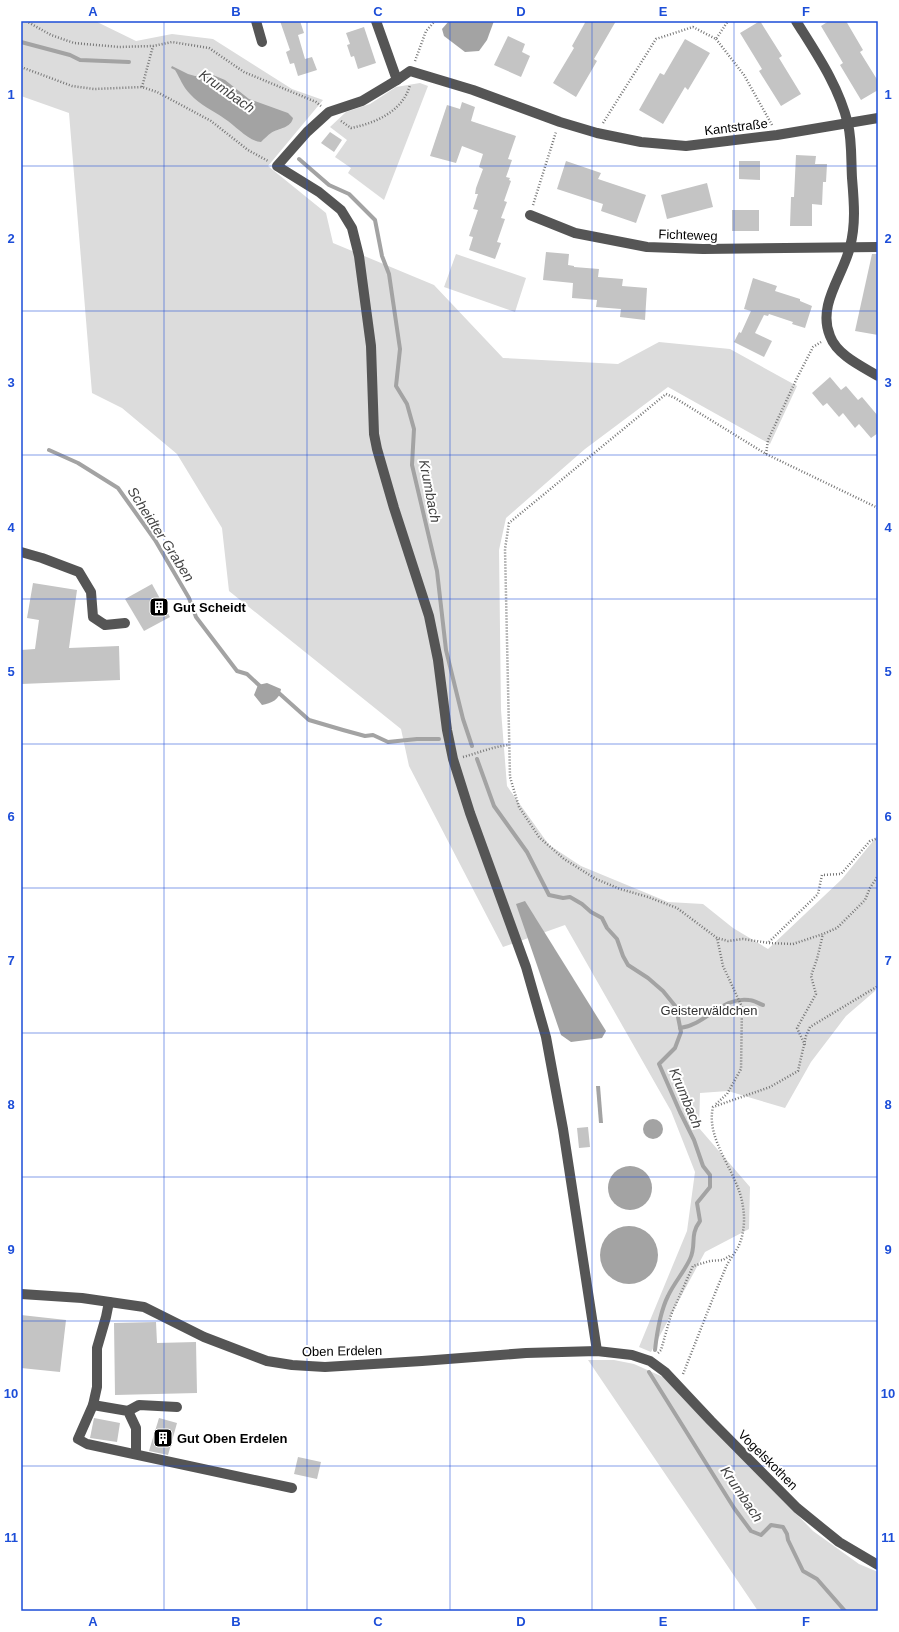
<svg xmlns="http://www.w3.org/2000/svg" width="899" height="1632" font-family="Helvetica,sans-serif">
	<style>
		.green { fill: #dcdcdc }
		.water { fill: #a3a3a3 }
		.lines { fill: none; stroke-linecap: round; stroke-linejoin: round }
		.stream { stroke: #a3a3a3; stroke-width: 4 }
		.building { fill: #c4c4c4 }
		.path { stroke: #777; stroke-width: 2.5; stroke-dasharray: 1 2; stroke-linecap: butt }
		.minor { stroke: #555; stroke-width: 10 }
		.grid { fill: none; stroke: #1d4ed8; stroke-width: 1; stroke-opacity: 0.55 }
		.labels { text-anchor: middle; dominant-baseline: central; stroke-width: 4; stroke-linejoin: round; paint-order: stroke }
		.street-label { font-size: 13px; fill: #000; stroke: #fff }
		.poi-label { font-size: 13px; font-weight: bold; fill: #000; stroke: #fff; text-anchor: start }
		.park-label { font-size: 13px; fill: #333; stroke: #fff }
		.water-label { font-size: 14px; font-style: italic; fill: #444; stroke: #fff }
		.neatline { fill: none; stroke: #1d4ed8; stroke-width: 1.5 }
		.grid-label { font-size: 13px; text-anchor: middle; font-weight: bold; fill: #1d4ed8 }
	</style>
	<rect width="100%" height="100%" fill="#fff"/>
	<g class="green">
		<polygon points="21,21 95,21 136,41 172,34 213,39 292,89 323,100 268,166 326,213 333,243 434,285 503,358 618,364 659,342 730,349 797,386 770,444 668,387 585,449 506,518 499,550 501,710 507,786 549,845 581,866 668,902 703,904 733,928 768,949 842,879 878,835 878,985 875,991 846,1016 811,1062 785,1108 728,1091 700,1093 699,1128 750,1187 749,1229 705,1252 651,1352 639,1347 687,1231 695,1172 671,1111 565,925 503,947 409,766 401,729 229,591 222,528 177,454 122,408 92,393 69,113 21,96"/>
		<polygon points="420,83 428,86 384,200 348,173 351,168 335,157 347,140 330,127 346,112 370,104 396,87"/>
		<polygon points="456,254 526,278 515,312 444,287"/>
		<polygon points="588,1360 614,1360 634,1364 663,1377 813,1531 859,1564 878,1572 878,1611 758,1611"/>
	</g>
	<g class="water">
		<polygon points="449,21 494,21 487,40 479,51 465,52 444,36 442,29"/>
		<path d="M172,66L188,74L195,76L213,75L225,80L249,99L288,113L293,118C291,128 279,128 271,133C268,135 264,139 261,142C248,141 236,126 225,119C214,111 200,105 190,94C183,87 180,78 175,70L171,68Z"/>
		<path d="M267,683L281,689C280,700 271,703 262,705L254,695L258,685Z"/>
		<polygon points="525,901 606,1031 602,1038 571,1042 561,1035 516,904"/>
		<polygon points="596,1086 600,1086 603,1123 599,1123"/>
		<circle cx="653" cy="1129" r="10"/>
		<circle cx="630" cy="1188" r="22"/>
		<circle cx="629" cy="1255" r="29"/>
	</g>
	<g class="lines">
		<g class="stream">
			<polyline points="21,42 70,55 80,60 129,62"/>
			<polyline points="299,159 329,185 349,194 375,220 382,256 389,274 400,349 396,386 407,404 414,429 412,465 437,571 446,650 463,719 472,746"/>
			<polyline points="49,450 78,463 118,488 155,540 189,598 196,617 237,671 247,674 261,687"/>
			<polyline points="276,693 280,694 309,720 343,730 365,736 373,735 388,742 417,739 439,739"/>
			<path d="M477,759L494,806L527,852L549,895L563,898L570,897L582,904L591,912L602,918L607,928L617,939L623,956L628,965L648,978L663,991L676,1007L681,1032L675,1048L659,1064L680,1112L694,1140L703,1166L710,1175V1187L697,1203L700,1221C689,1236 697,1244 690,1259C684,1272 674,1283 668,1296C660,1312 657,1332 655,1350"/>
			<path d="M680,1028C706,1025 722,996 749,1000C754,1000 759,1004 763,1005"/>
			<polyline points="649,1372 734,1508 751,1531 761,1535 771,1525 783,1527 787,1534 788,1540 803,1571 817,1579 845,1611"/>
		</g>
	</g>
	<g class="building">
		<polygon points="280,21 300,21 304,33 298,35 305,59 312,57 317,70 298,76 294,63 290,64 286,52 290,50"/>
		<polygon points="586,21 616,21 594,59 597,61 576,97 553,83 574,48 572,46"/>
		<polygon points="760,21 782,56 779,58 801,94 781,106 759,71 762,69 740,33"/>
		<polygon points="829,21 846,21 863,50 860,52 878,81 878,90 861,100 840,65 843,63 821,26"/>
		<polygon points="364,27 376,63 358,69 354,56 351,57 347,45 350,44 346,33"/>
		<polygon points="508,36 525,44 522,52 530,56 521,77 494,65"/>
		<polygon points="685,39 710,53 688,90 685,87 663,124 639,110 660,73 664,75"/>
		<polygon points="462,102 475,107 471,121 516,136 508,159 512,160 506,177 510,178 509,180 511,181 504,201 507,202 501,218 505,219 497,242 501,243 495,259 469,250 473,237 469,236 478,210 473,209 478,194 475,194 476,188 483,169 479,167 483,154 462,146 456,163 430,156 447,105 460,109"/>
		<polygon points="330,132 342,140 334,152 321,143"/>
		<polygon points="796,155 816,156 815,164 827,164 826,182 823,182 822,205 812,204 812,226 790,226 791,197 794,197"/>
		<polygon points="566,161 601,173 598,179 646,195 636,223 601,211 603,204 557,189"/>
		<polygon points="739,161 760,161 760,180 739,179"/>
		<polygon points="707,183 713,207 667,219 661,195"/>
		<rect x="732" y="210" width="27" height="21"/>
		<polygon points="546,252 569,254 568,265 574,266 574,267 599,269 598,277 623,279 622,286 647,288 645,320 620,317 621,309 596,307 597,300 572,298 573,283 543,280"/>
		<polygon points="872,254 878,254 878,335 855,331"/>
		<polygon points="753,278 777,286 775,291 800,299 800,301 812,306 805,328 792,324 793,322 769,314 768,316 764,315 755,333 772,341 764,357 734,342 739,332 741,333 751,311 744,309"/>
		<polygon points="830,377 841,390 846,386 858,400 862,397 878,416 878,433 871,438 859,424 855,428 843,413 839,417 827,403 823,406 812,393"/>
		<polygon points="33,583 77,590 69,648 119,646 120,680 21,684 21,650 35,649 39,620 27,618"/>
		<polygon points="152,584 170,617 144,631 125,599"/>
		<polygon points="588,1127 590,1147 579,1148 577,1128"/>
		<polygon points="21,1315 66,1320 60,1372 21,1368"/>
		<polygon points="156,1322 157,1343 196,1342 197,1393 115,1395 114,1323"/>
		<polygon points="94,1418 120,1423 117,1442 90,1438"/>
		<polygon points="159,1418 177,1423 168,1455 149,1451"/>
		<polygon points="298,1457 321,1462 317,1479 294,1474"/>
	</g>
	<g class="lines">
		<g class="path">
			<polyline points="26,21 51,35 74,43 119,47 153,46 172,42 209,48 244,72 316,102 321,106"/>
			<polyline points="716,39 744,75 772,125"/>
			<polyline points="415,61 426,31 435,21"/>
			<polyline points="21,67 72,86 94,89 142,87 157,92 211,121 248,150 268,161"/>
			<polyline points="142,87 153,46"/>
			<path d="M341,121L351,128C376,123 403,111 410,85"/>
			<polyline points="603,123 656,39 693,27 716,39 728,21"/>
			<polyline points="533,205 556,132"/>
			<polyline points="766,454 768,440 797,378 813,347 821,342"/>
			<polyline points="878,508 766,454 675,398 666,394 509,523 505,549 510,777 519,807 539,837 564,859 596,879 620,889 648,897 677,908 717,938 728,941 743,939 769,943 793,944 823,934 837,928 865,900 870,888 878,876"/>
			<path d="M463,757C478,753 492,747 508,745"/>
			<polyline points="769,942 818,894 822,875 841,874 870,841 878,838"/>
			<polyline points="805,1045 797,1028 816,994 811,976 817,959 823,934"/>
			<polyline points="716,1104 727,1094 741,1069 742,1007 723,966 717,938"/>
			<polyline points="658,1353 661,1350 671,1315 693,1266 710,1261 723,1260 731,1255"/>
			<path d="M683,1374C697,1339 711,1302 726,1267C730,1258 738,1250 741,1240C744,1230 745,1218 743,1207C739,1173 705,1141 713,1107L770,1087L798,1071L806,1036L810,1027L878,986"/>
		</g>
		<g class="minor">
			<polyline points="256,21 262,42"/>
			<polyline points="376,21 397,80 410,71 473,90 560,122 597,133 641,142 686,146 777,135 878,118"/>
			<path d="M796,21C816,53 839,86 848,124C852,141 851,160 852,178C854,202 856,224 850,247C843,276 817,305 830,336C837,355 861,366 878,376"/>
			<polyline points="397,80 362,101 329,112 307,132 277,166 319,192 341,210 352,228 359,256 371,346 374,434 377,449 394,508 429,616 438,660 447,730 453,759 470,813 526,967 546,1037 563,1129 597,1351"/>
			<polyline points="530,215 575,233 647,247 703,249 878,247"/>
			<polyline points="21,552 42,558 79,572 91,592 93,617 105,625 125,623"/>
			<polyline points="21,1294 82,1298 144,1307 204,1337 267,1361 292,1365 325,1367 422,1361 526,1353 597,1351 632,1355 650,1361 665,1372 711,1421 797,1508 839,1542 878,1565"/>
			<polyline points="109,1302 106,1317 97,1348 97,1387 93,1405 78,1439 87,1444 292,1488"/>
			<polyline points="93,1405 128,1411 136,1428 136,1453"/>
			<polyline points="128,1411 139,1405 177,1407"/>
		</g>
	</g>
	<path class="grid" d="M164,21V1611M307,21V1611M450,21V1611M592,21V1611M734,21V1611M21,166H878M21,311H878M21,455H878M21,599H878M21,744H878M21,888H878M21,1033H878M21,1177H878M21,1321H878M21,1466H878"/>
	<defs>
		<symbol id="building-square" viewBox="-11 -11 22 22"><rect x="-9" y="-9" width="18" height="18" rx="4" fill="#000" stroke="#fff"/><path d="M-4-6H4V6H1V3H-1V6H-4ZM-2.5-4.3h1.7v1.8h-1.7ZM.8-4.3h1.7v1.8H.8ZM-2.5-1h1.7V.8h-1.7ZM.8-1h1.7V.8H.8Z" fill="#fff"/></symbol>
	</defs>
	<g fill-rule="evenodd">
		<use href="#building-square" x="148" y="596" width="22" height="22"/>
		<use href="#building-square" x="152" y="1427" width="22" height="22"/>
	</g>
	<g class="labels">
		<g class="street-label">
			<text transform="translate(736 127) rotate(-7)">Kantstraße</text>
			<text transform="translate(688 235) rotate(2)">Fichteweg</text>
			<text transform="translate(342 1351) rotate(-1)">Oben Erdelen</text>
			<text transform="translate(768 1460) rotate(45)">Vogelskothen</text>
		</g>
		<g class="poi-label">
			<text x="173" y="607">Gut Scheidt</text>
			<text x="177" y="1438">Gut Oben Erdelen</text>
		</g>
		<g class="park-label">
			<text x="709" y="1010">Geisterwäldchen</text>
		</g>
		<g class="water-label">
			<text transform="translate(227 91) rotate(35)">Krumbach</text>
			<text transform="translate(430 491) rotate(79)">Krumbach</text>
			<text transform="translate(161 534) rotate(57)">Scheidter Graben</text>
			<text transform="translate(686 1098) rotate(67)">Krumbach</text>
			<text transform="translate(742 1494) rotate(56)">Krumbach</text>
		</g>
	</g>
	<rect width="899" height="1632" fill="none" stroke="#ffffff" stroke-width="44"/>
	<rect x="22" y="22" width="855" height="1588" class="neatline"/>
	<g class="grid-label">
		<text x="93" y="16">A</text>
		<text x="236" y="16">B</text>
		<text x="378" y="16">C</text>
		<text x="521" y="16">D</text>
		<text x="663" y="16">E</text>
		<text x="806" y="16">F</text>
		<text x="11" y="99">1</text>
		<text x="888" y="99">1</text>
		<text x="11" y="243">2</text>
		<text x="888" y="243">2</text>
		<text x="11" y="387">3</text>
		<text x="888" y="387">3</text>
		<text x="11" y="532">4</text>
		<text x="888" y="532">4</text>
		<text x="11" y="676">5</text>
		<text x="888" y="676">5</text>
		<text x="11" y="821">6</text>
		<text x="888" y="821">6</text>
		<text x="11" y="965">7</text>
		<text x="888" y="965">7</text>
		<text x="11" y="1109">8</text>
		<text x="888" y="1109">8</text>
		<text x="11" y="1254">9</text>
		<text x="888" y="1254">9</text>
		<text x="11" y="1398">10</text>
		<text x="888" y="1398">10</text>
		<text x="11" y="1542">11</text>
		<text x="888" y="1542">11</text>
		<text x="93" y="1626">A</text>
		<text x="236" y="1626">B</text>
		<text x="378" y="1626">C</text>
		<text x="521" y="1626">D</text>
		<text x="663" y="1626">E</text>
		<text x="806" y="1626">F</text>
	</g>
</svg>
